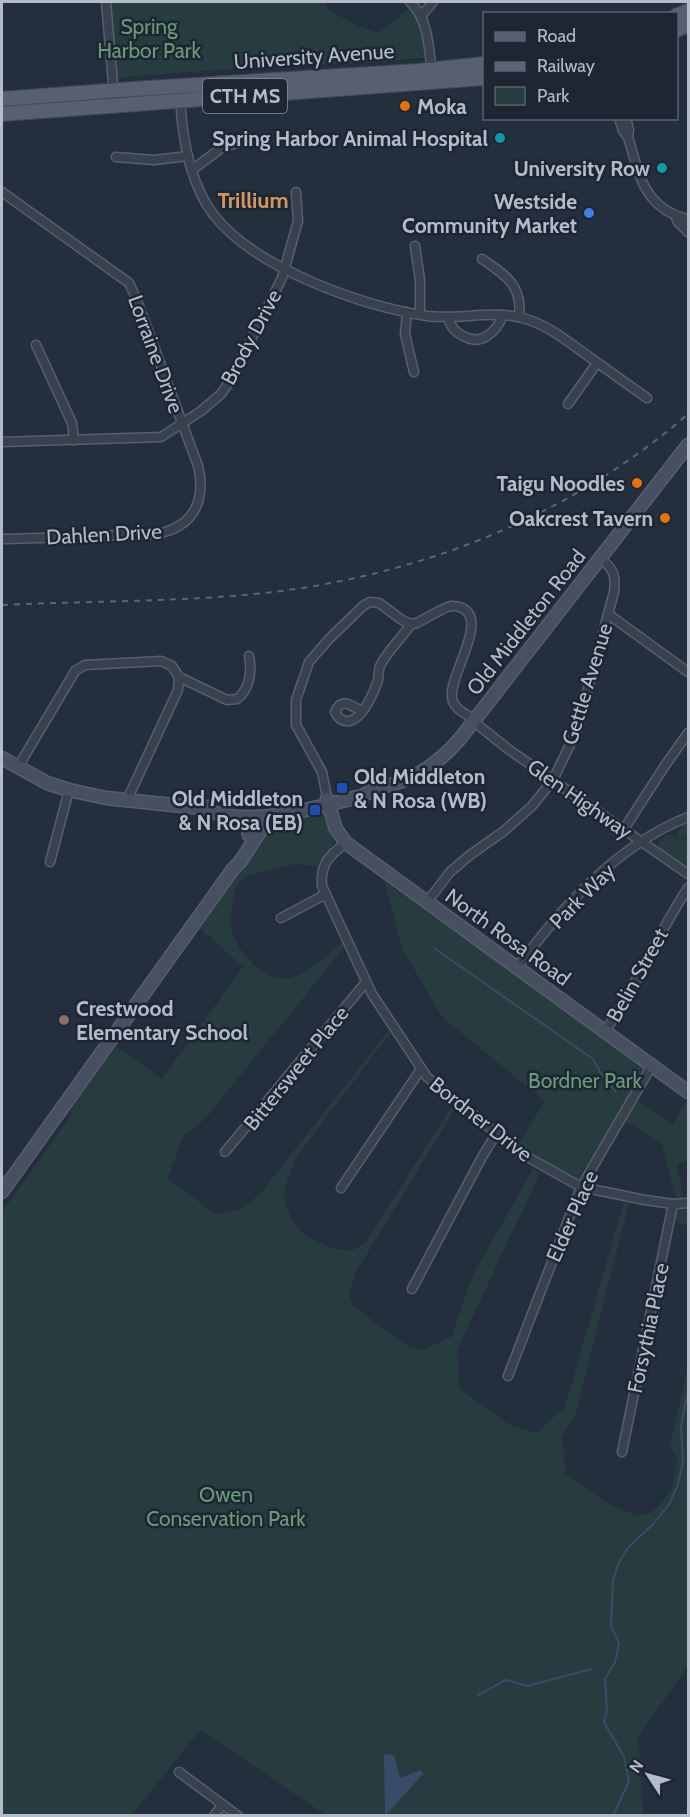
<svg xmlns="http://www.w3.org/2000/svg" width="690" height="1817" font-family="Cabin,sans-serif">
	<style>
		.green { fill: #263c3f }
		.water { fill: #394c67 }
		.lines { fill: none; stroke-linecap: round; stroke-linejoin: round }
		.stream { stroke: #394c67; stroke-width: 2 }
		.street-casing { stroke: #565f6c; stroke-width: 11 }
		.secondary-casing { stroke: #565f6c; stroke-width: 15 }
		.primary-casing { stroke: #414a57; stroke-width: 16 }
		.street { stroke: #38414e; stroke-width: 8 }
		.secondary { stroke: #465061; stroke-width: 12 }
		.primary { stroke: #56606e; stroke-width: 14 }
		.rail { stroke: #5a6575; stroke-width: 2; stroke-dasharray: 6 6; stroke-linecap: butt }
		.food-dot { fill: #e8710a; stroke: #1d2633; stroke-width: 2 }
		.culture-dot { fill: #0f9aa8; stroke: #1d2633; stroke-width: 2 }
		.shop-dot { fill: #3f7fe0; stroke: #1d2633; stroke-width: 2 }
		.transit-dot { fill: #1a4fb4; stroke: #1d2633; stroke-width: 2 }
		.education-dot { fill: #8d6e63; stroke: #1d2633; stroke-width: 2 }
		.labels { text-anchor: middle; dominant-baseline: central; stroke-width: 5; stroke-linejoin: round; paint-order: stroke }
		.shield { fill: #1d2633; stroke: #878f9c; stroke-width: 1.5 }
		.shield-label { font-size: 20px; font-weight: bold; fill: #b4bcc9 }
		.park-label { font-size: 21px; fill: #6b9a76; stroke: #1d2633 }
		.street-label { font-size: 21px; fill: #b4bcc9; stroke: #1d2633 }
		.poi-label { font-size: 21px; font-weight: bold; fill: #b4bcc9; stroke: #1d2633; text-anchor: end }
		.neighbourhood-label { font-size: 22px; font-weight: bold; fill: #d59563; stroke: #1d2633 }
	</style>
	<rect width="100%" height="100%" fill="#242f3e"/>
	<g class="green">
		<polygon points="106,2 325,2 328,10 360,27 378,33 414,5 422,15 430,57 371,63 287,65 133,76 113,79"/>
		<path d="M319,812L324,815L334,843L318,866L295,864L246,876C243,880 237,886 235,891C233,897 230,922 231,928C236,950 264,984 289,978C306,974 330,953 343,942L345,946L206,1118L183,1137L167,1179L216,1214L237,1211L259,1195L389,1030L391,1032L295,1159L283,1193L292,1221L306,1236L331,1248L351,1251L365,1243L453,1105L456,1107L356,1272L349,1293L353,1306L409,1347L423,1350L451,1337L474,1273L533,1169L540,1173L457,1350L460,1389L508,1424L536,1433L565,1407L624,1202L629,1203L575,1416L562,1437L566,1474L610,1505L638,1516L651,1513L661,1504L672,1488L677,1459L670,1446L688,1366V1666L638,1737L643,1815H326L200,1730L132,1815L2,1816V1212L72,1114L69,1111L116,1046L162,1079L243,967L199,927L273,821Z"/>
		<polygon points="683,824 688,824 688,836 684,837 688,843 688,868 658,848 659,841 669,834 675,838"/>
		<polygon points="384,881 644,1067 629,1095 673,1124 687,1099 688,1100 688,1161 677,1164 683,1198 676,1199 662,1143 617,1116 577,1180 534,1156 518,1145 545,1101 443,1018 403,950"/>
		<polygon points="688,1207 688,1226 672,1221 677,1210"/>
	</g>
	<polygon class="water" points="384,1754 394,1755 400,1778 421,1770 423,1774 385,1816"/>
	<g class="lines">
		<g class="stream">
			<polyline points="434,948 593,1059 602,1075 616,1092"/>
			<polyline points="478,1695 506,1680 527,1686 592,1669"/>
			<polyline points="613,1816 629,1781 624,1757 604,1722 607,1710 605,1679 615,1662 619,1644 611,1625 613,1581 618,1564 628,1548 654,1523 670,1503 678,1484 683,1462 681,1426 688,1390"/>
		</g>
		<defs>
			<g id="street">
				<polyline points="106,2 114,94"/>
				<path d="M410,2C429,19 429,50 432,74"/>
				<polyline points="422,15 433,2"/>
				<path d="M180,97C182,137 189,182 213,214C254,268 362,306 427,316C458,320 492,310 522,318C547,324 567,341 588,356C608,370 627,384 647,398"/>
				<polyline points="619,118 623,131 628,137"/>
				<path d="M626,118L629,130L628,137C638,169 641,200 675,215C680,217 684,218 688,220"/>
				<polyline points="116,157 154,160 188,156"/>
				<polyline points="192,170 224,146 257,139"/>
				<path d="M2,192L129,283L136,298L198,466C204,489 200,515 177,527C160,537 137,534 118,535C79,537 40,538 2,539"/>
				<polyline points="675,215 678,222 688,232"/>
				<polyline points="415,246 420,280 420,314"/>
				<path d="M482,259C505,275 523,285 519,317"/>
				<polyline points="407,312 405,334 414,372"/>
				<path d="M448,318C451,327 454,331 463,336C481,346 496,333 503,315"/>
				<polyline points="36,345 72,423 74,440"/>
				<polyline points="568,404 597,363"/>
				<polyline points="2,442 161,437 201,411 221,394 230,381 282,278 298,221 296,192"/>
				<polyline points="608,614 688,672"/>
				<path d="M411,624L417,623C427,618 440,609 451,606C455,606 461,607 464,609C487,623 449,676 452,697C453,709 466,714 474,719"/>
				<path d="M179,677L227,700L237,699C250,689 252,671 249,656"/>
				<path d="M361,711C351,705 341,697 335,712C338,718 342,722 349,721C363,719 374,692 378,680C379,675 378,671 380,666C387,651 402,638 411,624"/>
				<polyline points="473,721 508,749 688,874"/>
				<polyline points="18,767 71,678 75,671 85,665 161,661 172,666 179,677"/>
				<polyline points="327,797 322,772 296,725 296,700 309,662 329,639 363,606 370,602 379,603 402,620 411,624"/>
				<polyline points="127,800 178,690 179,677"/>
				<polyline points="624,829 664,767 688,733"/>
				<path d="M346,843C329,855 320,865 322,886L372,994L427,1077L522,1154L581,1187L645,1200L673,1204L688,1203"/>
				<polyline points="50,862 69,790"/>
				<path d="M427,902L450,872L470,855L504,831L532,806L553,780L577,730L614,592C616,576 614,569 601,559"/>
				<polyline points="281,918 326,894"/>
				<path d="M517,968C561,908 617,845 688,817"/>
				<path d="M605,1031C637,986 657,934 688,888"/>
				<polyline points="225,1152 366,982"/>
				<polyline points="341,1188 421,1069"/>
				<polyline points="412,1289 482,1157 496,1134"/>
				<polyline points="508,1376 581,1187 652,1065"/>
				<polyline points="622,1452 673,1204"/>
				<polyline points="179,1772 238,1816"/>
				<polyline points="214,1816 222,1805"/>
			</g>
			<g id="secondary">
				<polyline points="2,758 47,783 69,790 106,798 201,808 209,807"/>
				<polyline points="327,799 336,829 346,843 688,1092"/>
				<path d="M201,808C251,830 312,808 362,796C374,788 388,786 402,781C425,773 443,758 459,740L688,445"/>
				<polyline points="242,817 248,828 249,835"/>
				<polyline points="2,1192 233,869 240,862 270,816"/>
			</g>
			<g id="primary">
				<polyline points="676,16 688,11"/>
				<polyline points="676,30 688,25"/>
				<polyline points="2,99 133,89 419,71 484,64"/>
				<polyline points="2,114 484,78"/>
			</g>
		</defs>
		<use href="#street" class="street-casing"/>
		<use href="#secondary" class="secondary-casing"/>
		<use href="#primary" class="primary-casing"/>
		<use href="#street" class="street"/>
		<use href="#secondary" class="secondary"/>
		<use href="#primary" class="primary"/>
		<path class="rail" d="M2,605C86,601 171,602 255,594C414,578 567,519 688,414"/>
	</g>
	<g class="food-dot">
		<circle cx="405" cy="106" r="6"/>
		<circle cx="637" cy="483" r="6"/>
		<circle cx="665" cy="518" r="6"/>
	</g>
	<g class="culture-dot">
		<circle cx="500" cy="138" r="6"/>
		<circle cx="662" cy="168" r="6"/>
	</g>
	<circle class="shop-dot" cx="589" cy="213" r="6"/>
	<g class="transit-dot">
		<rect x="336" y="782" width="12" height="12" rx="3"/>
		<rect x="309" y="804" width="12" height="12" rx="3"/>
	</g>
	<circle class="education-dot" cx="64" cy="1020" r="6"/>
	<g class="labels">
		<rect class="shield" x="203" y="79" width="84" height="34" rx="4.5"/>
		<g class="shield-label">
			<text x="245" y="96">CTH MS</text>
		</g>
		<g class="park-label">
			<text x="149" y="26">Spring<tspan x="149" dy="24">Harbor Park</tspan></text>
			<text x="585" y="1080">Bordner Park</text>
			<text x="226" y="1494">Owen<tspan x="226" dy="24">Conservation Park</tspan></text>
		</g>
		<g class="street-label">
			<text transform="translate(314 56) rotate(-4)">University Avenue</text>
			<text transform="translate(251 337) rotate(-62)">Brody Drive</text>
			<text transform="translate(156 354) rotate(70)">Lorraine Drive</text>
			<text transform="translate(104 534) rotate(-3)">Dahlen Drive</text>
			<text transform="translate(526 622) rotate(-52)">Old Middleton Road</text>
			<text transform="translate(587 684) rotate(-73)">Gettle Avenue</text>
			<text transform="translate(580 799) rotate(35)">Glen Highway</text>
			<text transform="translate(582 896) rotate(-45)">Park Way</text>
			<text transform="translate(508 937) rotate(36)">North Rosa Road</text>
			<text transform="translate(637 975) rotate(-61)">Belin Street</text>
			<text transform="translate(296 1068) rotate(-51)">Bittersweet Place</text>
			<text transform="translate(481 1119) rotate(38)">Bordner Drive</text>
			<text transform="translate(572 1216) rotate(-66)">Elder Place</text>
			<text transform="translate(648 1328) rotate(-78)">Forsythia Place</text>
		</g>
		<g class="poi-label">
			<text x="417" y="106" text-anchor="start">Moka</text>
			<text x="488" y="138">Spring Harbor Animal Hospital</text>
			<text x="650" y="168">University Row</text>
			<text x="577" y="201">Westside<tspan x="577" dy="24">Community Market</tspan></text>
			<text x="625" y="483">Taigu Noodles</text>
			<text x="653" y="518">Oakcrest Tavern</text>
			<text x="354" y="776" text-anchor="start">Old Middleton<tspan x="354" dy="24">&amp; N Rosa (WB)</tspan></text>
			<text x="303" y="798">Old Middleton<tspan x="303" dy="24">&amp; N Rosa (EB)</tspan></text>
			<text x="76" y="1008" text-anchor="start">Crestwood<tspan x="76" dy="24">Elementary School</tspan></text>
		</g>
		<g class="neighbourhood-label">
			<text x="253" y="200">Trillium</text>
		</g>
	</g>
	<rect width="690" height="1817" fill="none" stroke="#b4bcc9" stroke-width="6"/>
	<rect x="483" y="12" width="195" height="108" fill="#1d2633" stroke="#59626f" stroke-width="1.5"/>
	<rect x="495" y="32" width="30" height="9" fill="#56606e" stroke="#59626f" stroke-width="1.5"/>
	<text x="537" y="42" font-size="18" fill="#b4bcc9">Road</text>
	<rect x="495" y="62" width="30" height="9" fill="#5a6575" stroke="#59626f" stroke-width="1.5"/>
	<text x="537" y="72" font-size="18" fill="#b4bcc9">Railway</text>
	<rect x="495" y="87" width="30" height="18" fill="#263c3f" stroke="#59626f" stroke-width="1.5"/>
	<text x="537" y="102" font-size="18" fill="#b4bcc9">Park</text>
	<g transform="translate(648 1775) rotate(306)" stroke="#1d2633" stroke-width="4.5" paint-order="stroke">
	<path d="M0-4.5L10 22L0 15L-10 22Z" fill="#b4bcc9"/>
	<text y="-9" font-size="16" font-weight="bold" text-anchor="middle" fill="#b4bcc9">N</text>
	</g>
</svg>
